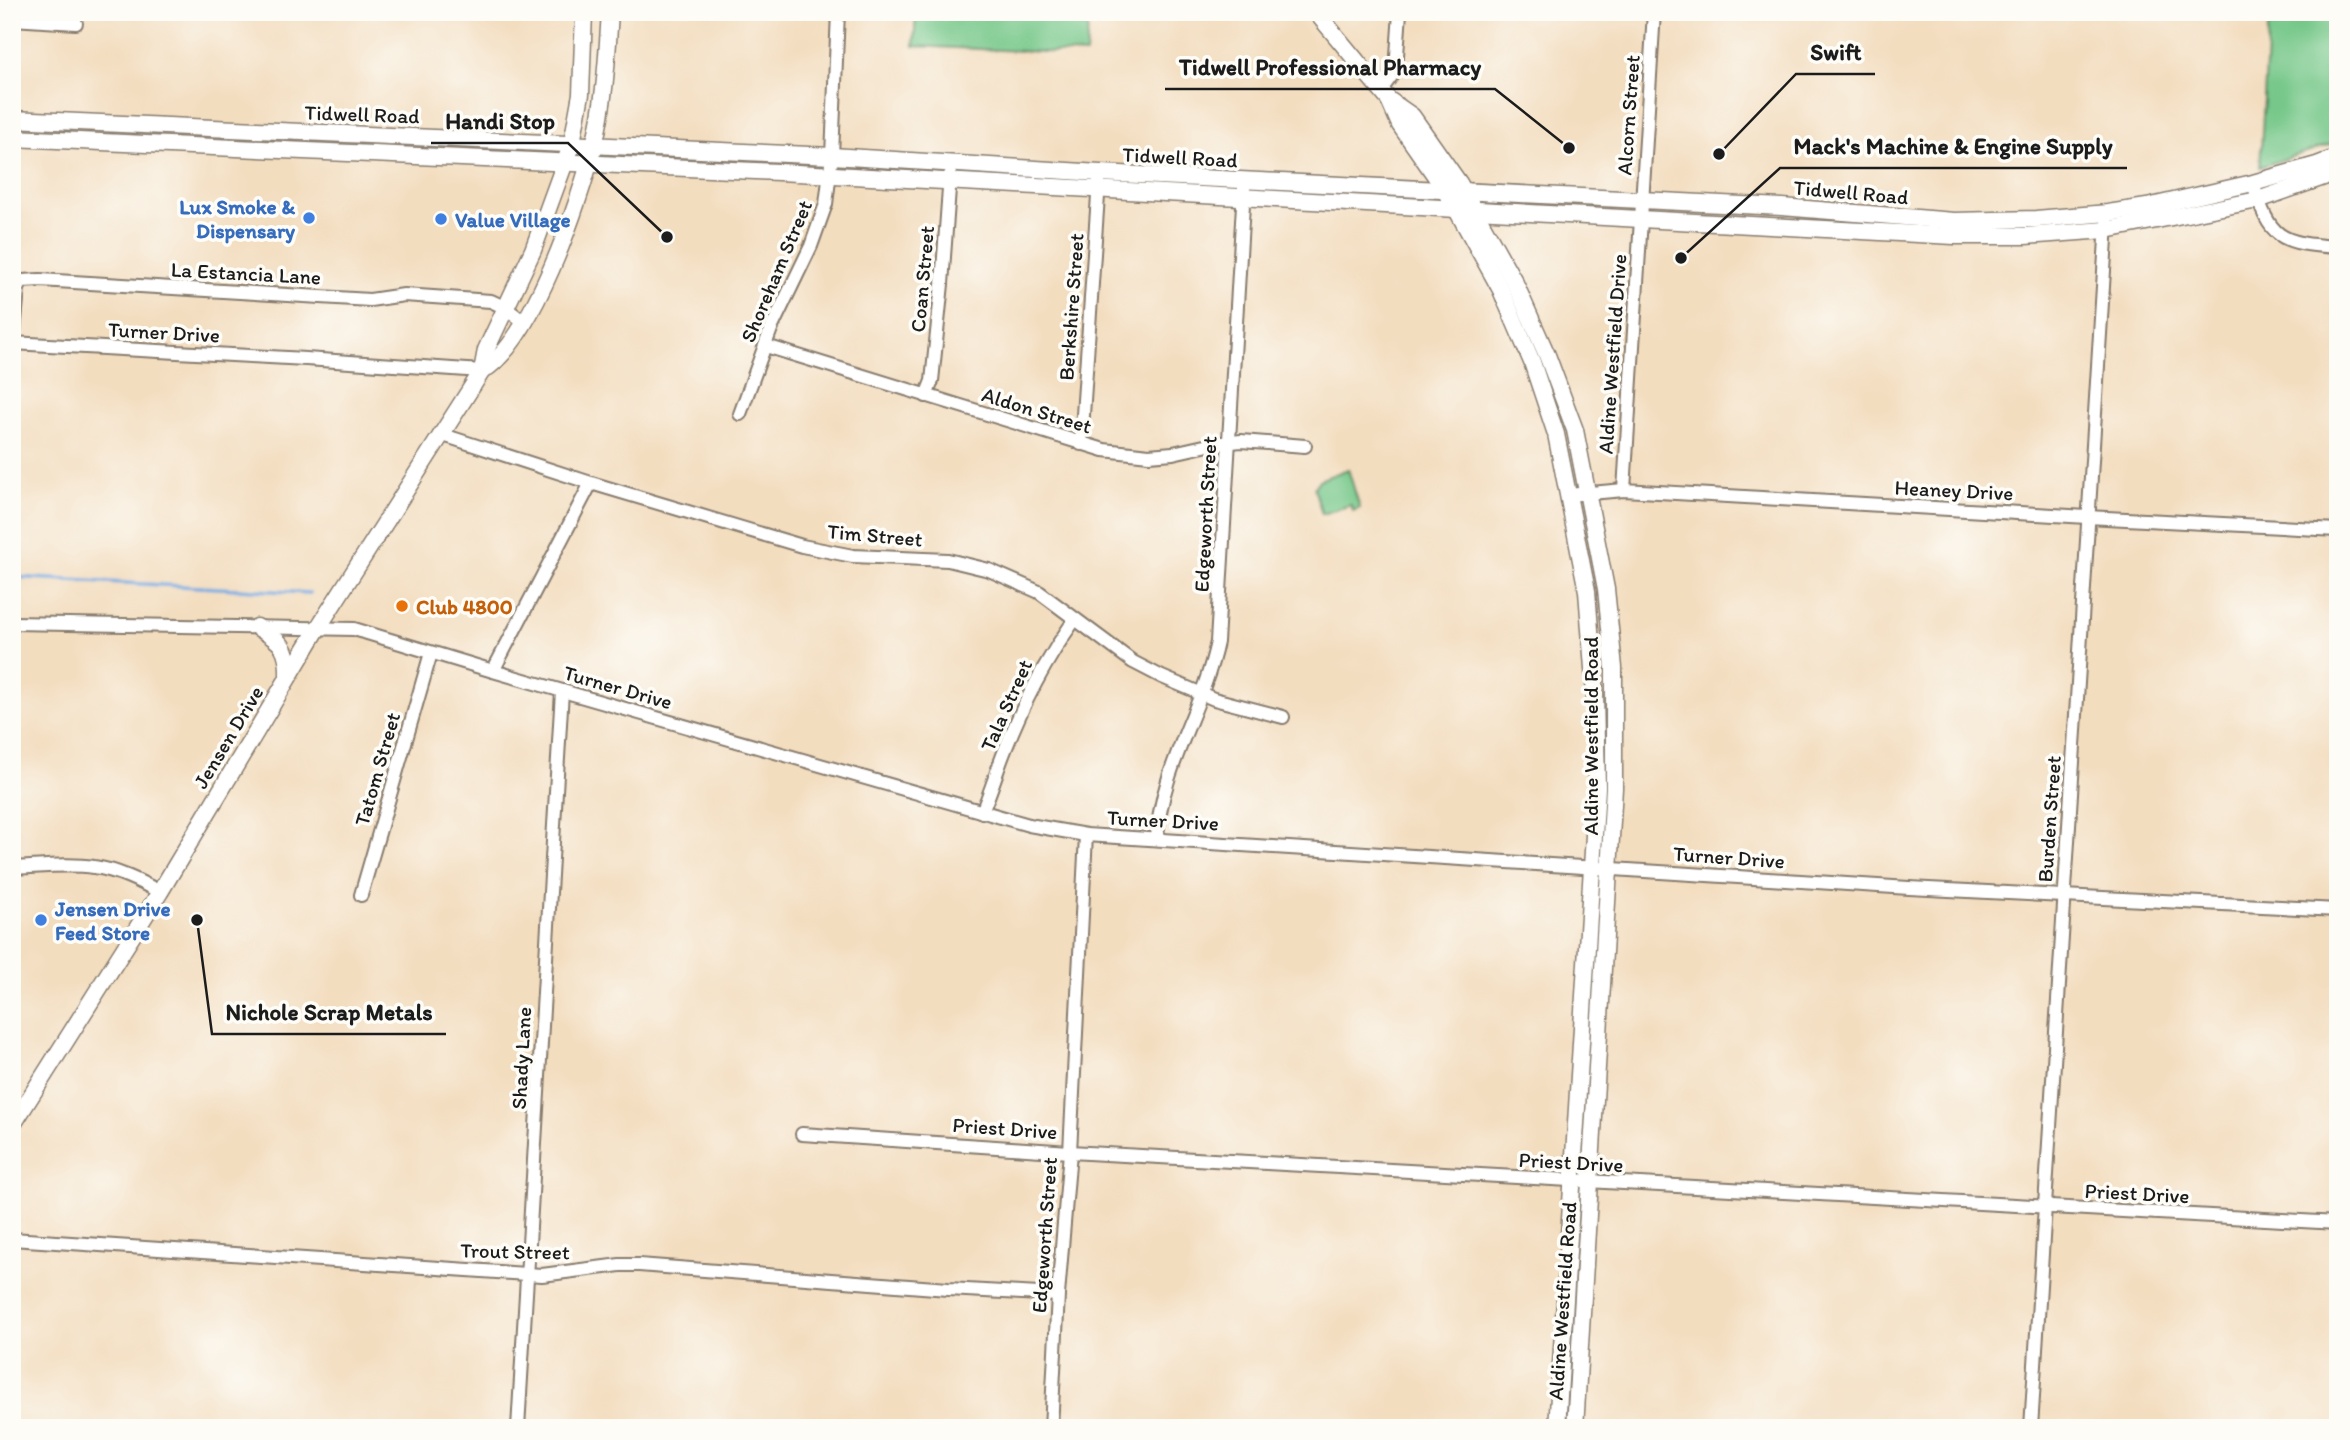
<svg xmlns="http://www.w3.org/2000/svg" width="2350" height="1440" font-family="Itim,sans-serif">
	<style>
		.green { fill: #76c789; stroke: #497252; stroke-width: 2 }
		.lines { fill: none; stroke-linecap: round; stroke-linejoin: round }
		.stream { stroke: #72a8e0; stroke-width: 3.5 }
		.minor-casing { stroke: #887c6e; stroke-width: 16 }
		.major-casing { stroke: #887c6e; stroke-width: 19 }
		.minor { stroke: #fff; stroke-width: 12 }
		.major { stroke: #fff; stroke-width: 16 }
		.shop-dot { fill: #3f7fe0; stroke: #fdfcf7; stroke-width: 2.5 }
		.food-dot { fill: #e8710a; stroke: #fdfcf7; stroke-width: 2.5 }
		.labels { text-anchor: middle; dominant-baseline: central; stroke-width: 7; stroke-linejoin: round; paint-order: stroke }
		.street-label { font-size: 21px; fill: #1c1c1c; stroke: #fdfcf7 }
		.shop-label { font-size: 21px; font-weight: bold; fill: #366cbe; stroke: #fdfcf7; text-anchor: start }
		.food-label { font-size: 21px; font-weight: bold; fill: #c56008; stroke: #fdfcf7; text-anchor: start }
		.leader { fill: none; stroke: #1c1c1c; stroke-width: 2.5 }
		.callout-dot { fill: #1c1c1c; stroke: #fdfcf7; stroke-width: 2.5 }
		.callout-label { font-size: 23px; text-anchor: middle; font-weight: bold; fill: #1c1c1c; stroke: #fdfcf7; stroke-width: 7; stroke-linejoin: round; paint-order: stroke }
	</style>
	<rect width="100%" height="100%" fill="#fdfcf7"/>
	<filter id="ink" filterUnits="userSpaceOnUse"><feTurbulence type="fractalNoise" baseFrequency=".0143" numOctaves="2"/><feDisplacementMap in="SourceGraphic" scale="14" xChannelSelector="R" yChannelSelector="G"/><feConvolveMatrix kernelMatrix="1 2 1 2 8 2 1 2 1" color-interpolation-filters="sRGB"/></filter>
	<filter id="wash" filterUnits="userSpaceOnUse"><feTurbulence type="fractalNoise" baseFrequency=".00686" numOctaves="4" result="noise"/><feDisplacementMap in="SourceGraphic" scale="28" xChannelSelector="R" yChannelSelector="G"/><feGaussianBlur stdDeviation="1.57" result="paint"/><feColorMatrix in="noise" values="0 0 0 0 0 0 0 0 0 0 0 0 0 0 0 0 0 1.4 0 .05"/><feComposite in="paint" operator="in"/></filter>
	<g filter="url(#wash)">
		<rect width="100%" height="100%" fill="#f3ddbf"/>
		<g class="green">
			<polygon points="916,12 1089,12 1086,54 914,46"/>
			<polygon points="2269,12 2338,12 2338,142 2260,167"/>
			<polygon points="1348,469 1360,508 1353,511 1351,505 1322,514 1314,488 1319,480"/>
		</g>
		<g class="lines">
			<polyline class="stream" points="12,577 310,593"/>
		</g>
	</g>
	<g filter="url(#ink)">
		<g class="lines">
			<defs>
				<g id="minor">
					<polyline points="12,19 76,23"/>
					<polyline points="1381,90 1396,70 1400,12"/>
					<path d="M2253,183C2270,240 2280,243 2338,247"/>
					<polyline points="12,343 306,359 482,371"/>
					<polyline points="13,343 18,289 22,281 40,280 370,300 404,295 491,301 506,308 524,322"/>
					<polyline points="766,346 1104,450 1149,455 1173,453 1213,444 1241,441 1305,446"/>
					<polyline points="926,396 932,381 942,284 950,175"/>
					<polyline points="740,414 771,329 811,246 826,204 832,156 838,12"/>
					<polyline points="440,434 591,483 802,546 853,556 948,560 989,570 1039,592 1133,662 1162,677 1214,699 1283,717"/>
					<polyline points="1081,444 1099,181"/>
					<polyline points="1624,490 1654,12"/>
					<polyline points="1568,495 1624,490 2087,517 2338,530"/>
					<polyline points="12,623 354,629 493,671 1029,825 1086,835 1909,888 2338,910"/>
					<polyline points="493,671 591,483"/>
					<path d="M982,812C991,791 997,770 1005,750C1023,703 1046,660 1075,619"/>
					<path d="M1157,839C1160,769 1203,709 1217,642L1244,188"/>
					<path d="M12,868C39,867 67,863 94,867C118,870 139,881 160,892"/>
					<polyline points="361,895 431,653"/>
					<polyline points="802,1134 1070,1152 2338,1223"/>
					<polyline points="12,1239 542,1275 620,1265 639,1265 948,1289 1058,1295"/>
					<polyline points="518,1428 562,691"/>
					<polyline points="1051,1428 1058,1295 1070,1152 1086,835"/>
					<polyline points="2031,1428 2107,223"/>
				</g>
				<g id="major">
					<polyline points="1316,12 1389,100 1412,116 1459,183 1515,283 1547,355 1575,430 1606,589 1614,668 1614,788 1575,1428"/>
					<polyline points="1390,102 1400,125 1448,194 1501,290 1532,362 1556,434 1587,591 1595,694 1597,787 1557,1428"/>
					<polyline points="12,119 832,156 1100,173 1782,207 1954,221 2036,219 2108,213 2147,207 2253,183 2317,165 2338,157"/>
					<polyline points="12,138 779,172 1954,236 2025,236 2106,230 2258,200 2338,172"/>
					<path d="M482,371C532,343 580,201 594,145C605,102 607,57 610,12"/>
					<path d="M257,627C282,642 289,647 288,677"/>
					<polyline points="12,1126 160,892 318,628 482,371 486,350 533,250 572,143 581,94 584,12"/>
				</g>
			</defs>
			<use href="#minor" class="minor-casing"/>
			<use href="#major" class="major-casing"/>
			<use href="#minor" class="minor"/>
			<use href="#major" class="major"/>
		</g>
	</g>
	<g class="shop-dot">
		<circle cx="309" cy="218" r="7"/>
		<circle cx="441" cy="219" r="7"/>
		<circle cx="41" cy="920" r="7"/>
	</g>
	<circle class="food-dot" cx="402" cy="606" r="7"/>
	<g class="labels">
		<g class="street-label">
			<text transform="translate(362 114) rotate(2)">Tidwell Road</text>
			<text transform="translate(1628 115) rotate(-86)">Alcorn Street</text>
			<text transform="translate(1180 157) rotate(3)">Tidwell Road</text>
			<text transform="translate(1851 192) rotate(5)">Tidwell Road</text>
			<text transform="translate(776 271) rotate(-67)">Shoreham Street</text>
			<text transform="translate(246 273) rotate(3)">La Estancia Lane</text>
			<text transform="translate(922 279) rotate(-85)">Coan Street</text>
			<text transform="translate(1071 307) rotate(-86)">Berkshire Street</text>
			<text transform="translate(164 332) rotate(3)">Turner Drive</text>
			<text transform="translate(1612 354) rotate(-86)">Aldine Westfield Drive</text>
			<text transform="translate(1037 410) rotate(17)">Aldon Street</text>
			<text transform="translate(1954 490) rotate(3)">Heaney Drive</text>
			<text transform="translate(1205 514) rotate(-87)">Edgeworth Street</text>
			<text transform="translate(875 535) rotate(5)">Tim Street</text>
			<text transform="translate(618 687) rotate(16)">Turner Drive</text>
			<text transform="translate(1006 705) rotate(-66)">Tala Street</text>
			<text transform="translate(1590 736) rotate(-90)">Aldine Westfield Road</text>
			<text transform="translate(228 737) rotate(-59)">Jensen Drive</text>
			<text transform="translate(377 769) rotate(-74)">Tatom Street</text>
			<text transform="translate(2049 819) rotate(-86)">Burden Street</text>
			<text transform="translate(1163 820) rotate(3)">Turner Drive</text>
			<text transform="translate(1729 857) rotate(4)">Turner Drive</text>
			<text transform="translate(521 1058) rotate(-87)">Shady Lane</text>
			<text transform="translate(1005 1128) rotate(4)">Priest Drive</text>
			<text transform="translate(1571 1162) rotate(3)">Priest Drive</text>
			<text transform="translate(2137 1193) rotate(3)">Priest Drive</text>
			<text transform="translate(1044 1235) rotate(-86)">Edgeworth Street</text>
			<text transform="translate(515 1251) rotate(1)">Trout Street</text>
			<text transform="translate(1562 1301) rotate(-86)">Aldine Westfield Road</text>
		</g>
		<g class="shop-label">
			<text x="295" y="206" text-anchor="end">Lux Smoke &amp;<tspan x="295" dy="24">Dispensary</tspan></text>
			<text x="455" y="219">Value Village</text>
			<text x="55" y="908">Jensen Drive<tspan x="55" dy="24">Feed Store</tspan></text>
		</g>
		<g class="food-label">
			<text x="416" y="606">Club 4800</text>
		</g>
	</g>
	<path class="leader" d="M1719 154L1796 74H1875M1569 148L1495 89H1165M667 237L568 143H431M1681 258L1780 168H2127M197 920L212 1034H446"/>
	<g class="callout-dot">
		<circle cx="1719" cy="154" r="7"/>
		<circle cx="1569" cy="148" r="7"/>
		<circle cx="667" cy="237" r="7"/>
		<circle cx="1681" cy="258" r="7"/>
		<circle cx="197" cy="920" r="7"/>
	</g>
	<g class="callout-label">
		<text x="1836" y="60">Swift</text>
		<text x="1330" y="75">Tidwell Professional Pharmacy</text>
		<text x="500" y="129">Handi Stop</text>
		<text x="1953" y="154">Mack's Machine &amp; Engine Supply</text>
		<text x="329" y="1020">Nichole Scrap Metals</text>
	</g>
	<rect width="2350" height="1440" fill="none" stroke="#fdfcf7" stroke-width="42"/>
</svg>
